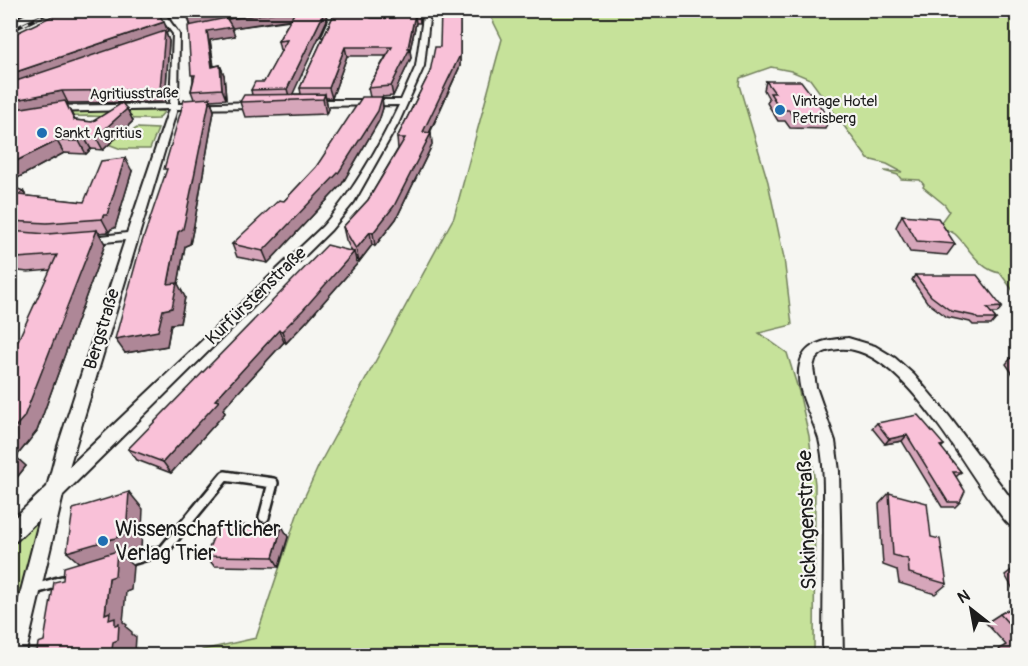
<svg xmlns="http://www.w3.org/2000/svg" width="1028" height="666" font-family="Pangolin,sans-serif">
	<style>
		.green { fill: #c6e29a; stroke: #717f5b; stroke-width: 1.5 }
		.lines { fill: none; stroke-linecap: round; stroke-linejoin: round }
		.service-casing { stroke: #1c1c1c; stroke-width: 14 }
		.minor-casing { stroke: #1c1c1c; stroke-width: 4 }
		.service { stroke: #f6f6f2; stroke-width: 9 }
		.minor { fill: #f6f6f2; fill-rule: evenodd }
		.rail-casing { stroke: #1c1c1c; stroke-width: 4 }
		.rail { stroke: #f6f6f2; stroke-width: 2; stroke-dasharray: 7; stroke-linecap: butt }
		.wall { fill: #d6a6ba; stroke: #1c1c1c; stroke-width: 1.5 }
		.shaded-wall { fill: #ae8797; stroke: #1c1c1c; stroke-width: 1.5 }
		.building { fill: #f9c1d8; stroke: #1c1c1c; stroke-width: 1.5 }
		.poi-dot { fill: #1f6fb2; stroke: #f6f6f2; stroke-width: 2 }
		.labels { text-anchor: middle; dominant-baseline: central; stroke-width: 4.5; stroke-linejoin: round; paint-order: stroke }
		.far-street-label { font-size: 15px; fill: #1c1c1c; stroke: #f6f6f2 }
		.far-poi-label { font-size: 15px; fill: #1c1c1c; stroke: #f6f6f2; text-anchor: start }
		.street-label { font-size: 18px; fill: #1c1c1c; stroke: #f6f6f2 }
		.near-street-label { font-size: 21px; fill: #1c1c1c; stroke: #f6f6f2 }
		.near-poi-label { font-size: 21px; fill: #1c1c1c; stroke: #f6f6f2; text-anchor: start }
	</style>
	<rect width="100%" height="100%" fill="#f6f6f2"/>
	<filter id="ink" filterUnits="userSpaceOnUse"><feTurbulence type="fractalNoise" baseFrequency=".0167" numOctaves="2"/><feDisplacementMap in="SourceGraphic" scale="12" xChannelSelector="R" yChannelSelector="G"/><feConvolveMatrix kernelMatrix="1 2 1 2 8 2 1 2 1" color-interpolation-filters="sRGB"/></filter>
	<g filter="url(#ink)">
		<g class="green">
			<path d="M488,11H1017V296L1000,273C979,270 969,247 955,234C950,230 943,230 938,226L949,211L945,205L923,187L924,185L920,180L901,179L898,175L884,171L902,172L887,164L868,159L810,79L791,71L771,67L740,78L739,85L768,182L784,258L792,325L759,333L787,353L799,392L809,436L815,484L814,655L202,656V650L256,638L299,509L319,465L454,217L502,39Z"/>
			<path d="M74,111H161L164,112L158,119C135,120 113,117 90,116C73,116 66,118 48,113Z"/>
			<polygon points="137,128 158,129 150,149 121,149 108,144 125,133 129,133"/>
			<polygon points="42,509 21,604 13,618 10,618 10,541"/>
		</g>
		<g class="lines">
			<defs>
				<g id="service">
					<polyline points="121,563 164,550 225,476 273,483 264,517"/>
					<polyline points="35,589 62,581"/>
				</g>
				<g id="minor">
					<path d="M155,10H162L179,34L178,104L259,102L263,105L259,108L177,109L69,467L323,226C354,190 379,147 399,105L308,106L304,103L308,100H401L416,66L424,10H430L424,66L398,124L354,202L331,230L63,495L25,656H10V633L40,518L16,541L10,543V522L47,487L58,446L125,240L84,244L78,241L84,238L127,233L169,109L50,112L46,109L50,106L170,104L173,34Z"/>
					<polygon points="324,10 330,10 335,20 328,36 325,38 322,36 329,20"/>
					<path d="M848,338L875,346L895,358L914,375L948,415L1018,508V530C1006,526 998,510 990,500C959,459 897,343 839,349C828,350 822,351 815,360L813,367L816,387L835,441L839,471L843,656H823C823,609 824,563 824,517C824,491 825,464 819,439C812,416 794,388 800,364C805,341 829,340 848,338Z"/>
				</g>
			</defs>
			<use href="#service" class="service-casing"/>
			<use href="#minor" class="minor-casing"/>
			<use href="#service" class="service"/>
			<use href="#minor" class="minor"/>
			<defs>
				<g id="rail">
					<polyline points="10,20 29,10"/>
					<polyline points="10,31 54,10"/>
				</g>
			</defs>
			<use href="#rail" class="rail-casing"/>
			<use href="#rail" class="rail"/>
		</g>
		<g class="wall">
			<polygon points="164,10 171,10 171,18"/>
			<polygon points="333,10 365,10 371,18 394,18 422,10 420,23 416,23 410,50 411,58 393,96 382,97 383,108 379,121 342,184 268,263 237,257 232,244 284,201 316,167 370,97 368,88 386,56 347,56 332,98 326,98 328,109 326,114 245,117 240,102 252,95 251,90 264,82 282,50 280,50 278,41 290,20 232,28 235,36 210,40 214,66 220,65 224,75 226,99 211,100 214,111 194,225 190,244 185,246 178,284 185,297 180,323 171,324 167,346 125,353 194,99 191,91 193,81 190,25 188,17 327,20 292,94 301,94 300,88 334,14"/>
			<polygon points="458,16 460,26 460,66 430,133 431,133 432,145 396,219 375,246 372,245 359,262 355,256 357,264 307,321 286,343 284,342 223,409 225,413 171,473 137,460 128,449 352,252 346,240 343,227 368,200 398,149 397,138 430,72 440,47"/>
			<polygon points="168,32 166,33 169,41 165,102 66,103 75,120 92,122 127,109 133,121 103,150 91,149 86,154 64,153 10,182 10,36"/>
			<polygon points="766,81 829,118 825,129 790,128 785,121 778,121 767,103 769,99 764,90"/>
			<polygon points="132,171 115,228 111,229 109,232 99,233 105,244 37,431 16,457 26,466 10,486 50,270 28,272 10,270 10,186 23,191 26,196 84,202"/>
			<polygon points="902,215 955,244 947,255 910,252 896,227"/>
			<polygon points="915,275 1002,307 997,313 991,313 996,319 991,325 973,325 970,322 947,317 927,302 912,280"/>
			<polygon points="1016,352 1017,353 1017,380 1006,364"/>
			<polygon points="877,423 944,445 941,448 961,472 956,477 960,502 955,507 942,507 902,441 885,444 872,428"/>
			<polygon points="889,493 931,537 947,584 935,594 899,583 897,570 883,565 879,504"/>
			<polygon points="282,526 288,537 279,567 214,566 206,556"/>
			<polygon points="1017,566 1017,596 1005,575"/>
			<polygon points="1017,605 1017,656 1004,656 999,649 1006,645 986,623 1000,614"/>
		</g>
		<g class="shaded-wall">
			<polygon points="168,10 171,10 171,18"/>
			<polygon points="222,10 270,10 191,26 188,17"/>
			<polygon points="290,10 296,10 298,18 232,28 235,36 210,40 215,77 212,67 207,31 227,19"/>
			<polygon points="420,10 422,10 420,23 419,14"/>
			<polygon points="325,11 327,20 290,100 287,89"/>
			<polygon points="415,14 416,23 410,50 411,58 393,96 391,86 408,48"/>
			<polygon points="460,16 460,66 424,144 423,132"/>
			<polygon points="164,22 168,32 166,33 169,41 165,102 160,90 10,88 10,74"/>
			<polygon points="345,47 347,56 332,98 329,88"/>
			<polygon points="220,65 224,75 226,99 222,89"/>
			<polygon points="62,91 68,103 66,103 81,133 10,114 10,101"/>
			<polygon points="325,94 328,109 326,114 323,99"/>
			<polygon points="382,97 383,108 379,121 342,184 268,263 263,251"/>
			<polygon points="210,98 214,111 194,225 190,244 185,246 178,284 185,297 180,323 171,324 167,346 125,353 115,339 168,284 178,232"/>
			<polygon points="127,109 133,121 103,150 96,137"/>
			<polygon points="431,133 432,145 396,219 375,246 373,233"/>
			<polygon points="84,137 91,149 86,154 79,141"/>
			<polygon points="57,141 64,153 10,182 10,164"/>
			<polygon points="125,158 132,171 115,228 111,229 109,232 102,219"/>
			<polygon points="23,191 31,204 18,195"/>
			<polygon points="97,230 105,244 37,431 16,457 26,466 10,486 10,433"/>
			<polygon points="370,232 372,245 359,262 356,249"/>
			<polygon points="354,252 357,264 307,321 286,343 282,331"/>
			<polygon points="279,330 284,342 223,409 225,413 171,473 163,462 215,400"/>
			<polygon points="907,435 902,441 885,444 889,439"/>
			<polygon points="129,492 143,509 141,550 122,556 133,566 131,590 126,592 123,622 127,625 126,627 132,632 132,634 136,637 135,653 130,656 105,656 109,620 105,614 109,578 84,567 67,552"/>
			<polygon points="282,526 288,537 279,567 273,557"/>
		</g>
		<g class="building">
			<polygon points="65,10 156,10 164,22 10,74 10,36"/>
			<polygon points="187,10 222,10 188,17"/>
			<polygon points="264,10 290,10 227,19 232,27 207,31 212,67 220,65 222,89 191,91 195,75 191,75 188,26"/>
			<polygon points="296,10 325,11 287,89 251,90 255,82 264,82 287,40 278,41"/>
			<polygon points="335,10 365,10 371,18 394,18 395,10 420,10 419,14 415,14 408,48 410,48 391,86 368,88 392,47 345,47 329,88 300,88 335,12"/>
			<polygon points="441,10 457,10 457,16 460,16 460,55 423,132 431,133 394,206 373,233 370,232 356,249 343,227 368,200 405,138 397,138 430,72 435,47 440,47"/>
			<polygon points="165,31 160,90 62,91 10,101 10,83"/>
			<polygon points="766,81 801,81 829,118 793,118 789,110 781,110 770,93 775,93"/>
			<polygon points="325,94 323,99 240,102 244,95"/>
			<polygon points="362,97 382,97 378,111 339,172 263,251 232,244 279,200 284,201 316,167"/>
			<polygon points="210,98 187,211 183,229 178,232 168,284 177,283 172,308 163,310 158,331 115,339 140,248 167,169 164,169 184,100"/>
			<polygon points="65,101 74,120 92,122 122,103 127,109 96,137 84,137 79,141 57,141 10,164 10,110"/>
			<polygon points="125,158 107,215 103,215 102,219 47,223 10,221 10,186 23,191 18,195 84,202 101,161"/>
			<polygon points="902,215 938,218 955,244 917,241"/>
			<polygon points="97,230 24,417 10,433 10,358 57,255 17,258 10,258 10,231 47,234"/>
			<polygon points="327,245 354,252 303,310 282,331 279,330 215,400 219,401 163,462 128,449"/>
			<polygon points="915,275 977,275 1002,307 987,308 996,319 978,319 974,316 951,311 931,296"/>
			<polygon points="918,415 944,445 940,446 961,472 953,472 965,491 960,502 948,502 907,435 889,439 877,423"/>
			<polygon points="129,492 126,535 67,552 73,509"/>
			<polygon points="889,493 927,503 931,537 940,539 947,584 909,573 908,559 893,555"/>
			<polygon points="218,525 282,526 273,557 206,556"/>
			<polygon points="117,551 115,576 109,578 105,614 110,612 109,620 115,618 115,625 119,624 118,640 113,642 112,650 106,652 105,656 29,656 30,652 37,650 38,643 44,641 54,582 63,580 64,567"/>
			<polygon points="1017,605 1017,633 1000,614"/>
			<polygon points="1017,638 1017,645 1013,640"/>
		</g>
	</g>
	<g class="poi-dot">
		<circle cx="780" cy="110" r="6"/>
		<circle cx="42" cy="133" r="6"/>
		<circle cx="103" cy="541" r="6"/>
	</g>
	<g class="labels">
		<g class="far-street-label">
			<text transform="translate(134 94) rotate(-1)">Agritiusstraße</text>
		</g>
		<g class="far-poi-label">
			<text x="792" y="101">Vintage Hotel<tspan x="792" dy="17">Petrisberg</tspan></text>
			<text x="54" y="133">Sankt Agritius</text>
		</g>
		<g class="street-label">
			<text transform="translate(256 296) rotate(-44)">Kurfürstenstraße</text>
			<text transform="translate(102 329) rotate(-73)">Bergstraße</text>
		</g>
		<g class="near-street-label">
			<text transform="translate(807 520) rotate(-92)">Sickingenstraße</text>
		</g>
		<g class="near-poi-label">
			<text x="115" y="529">Wissenschaftlicher<tspan x="115" dy="24">Verlag Trier</tspan></text>
		</g>
	</g>
	<rect width="1028" height="666" fill="none" stroke="#f6f6f2" stroke-width="36"/>
	<rect x="18" y="18" width="992" height="630" fill="none" stroke="#1c1c1c" stroke-width="2" filter="url(#ink)"/>
	<g transform="translate(971 609) rotate(329)" stroke="#f6f6f2" stroke-width="4.5" paint-order="stroke">
	<path d="M0-4.5L10 22L0 15L-10 22Z" fill="#1c1c1c"/>
	<text y="-9" font-size="16" font-weight="bold" text-anchor="middle" fill="#1c1c1c">N</text>
	</g>
</svg>
